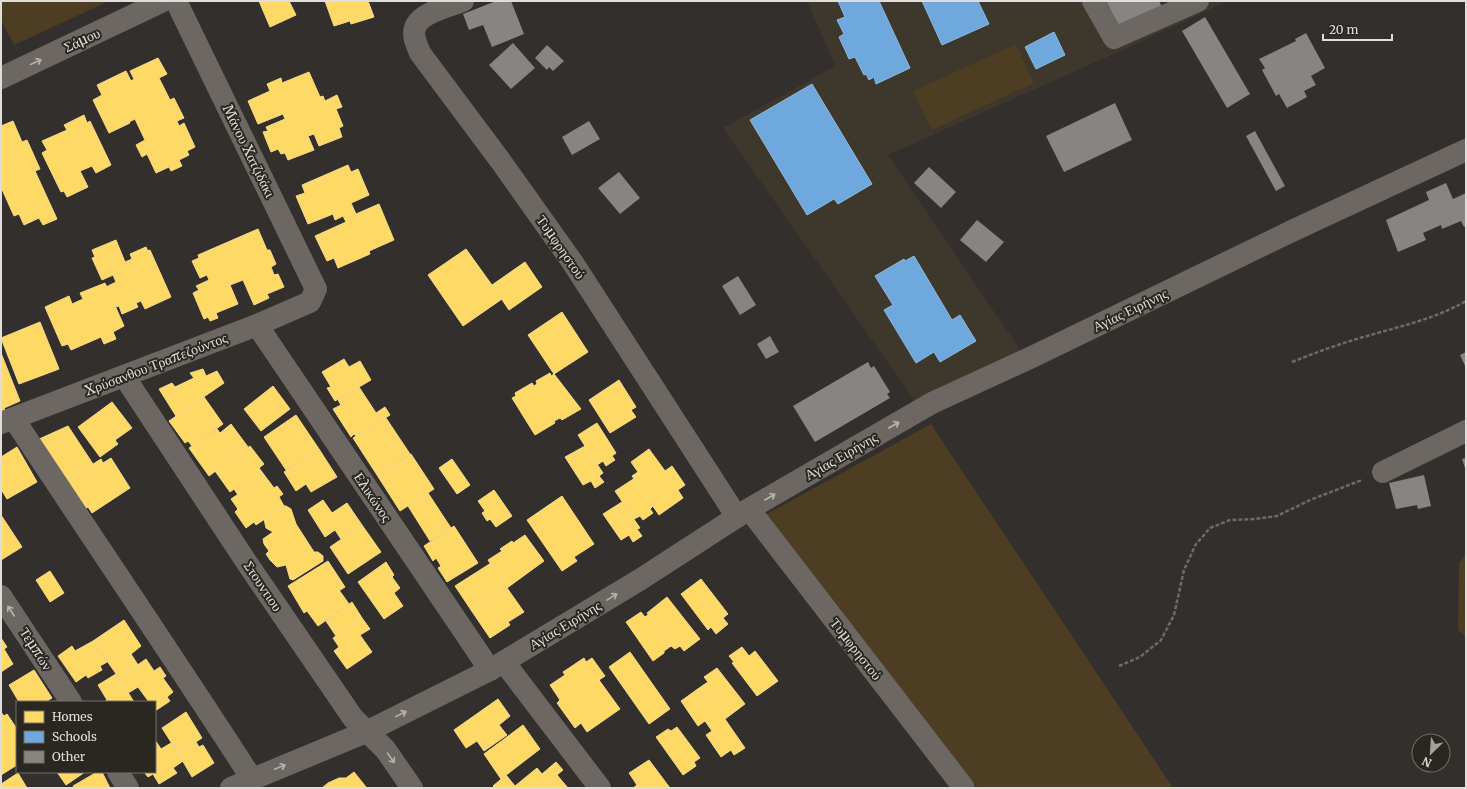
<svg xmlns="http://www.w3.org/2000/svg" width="1467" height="789" font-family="Merriweather,serif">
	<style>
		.built { fill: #3d372c }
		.green { fill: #4d3d22 }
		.homes { fill: #ffd966; stroke: #f6da89 }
		.schools { fill: #6fa8dc; stroke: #91b8db }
		.building { fill: #878582 }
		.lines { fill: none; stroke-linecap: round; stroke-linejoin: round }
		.path { stroke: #6e6b67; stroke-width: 2.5; stroke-dasharray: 4 2; stroke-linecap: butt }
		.minor { stroke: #6c6762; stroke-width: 22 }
		.oneway { stroke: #b7b4b0 }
		.labels { text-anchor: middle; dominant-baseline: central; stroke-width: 4; stroke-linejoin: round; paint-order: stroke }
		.street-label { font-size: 14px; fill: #e0deda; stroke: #2a2620 }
	</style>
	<rect width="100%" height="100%" fill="#322f2c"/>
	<polygon class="built" points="807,1 1101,1 1118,31 1182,1 1228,1 1136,44 888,155 1021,351 914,400 723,128 835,66"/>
	<g class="green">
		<polygon points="1,1 109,1 14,45 1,20"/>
		<polygon points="1016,44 1034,83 931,130 913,91"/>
		<polygon points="931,424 1173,788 978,788 765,515"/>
		<polygon points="1466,554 1466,637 1458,630 1459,564"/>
	</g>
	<g class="homes">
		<polygon points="259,1 289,1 296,15 270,27"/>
		<polygon points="325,1 368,1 374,17 351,24 350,21 334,26"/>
		<polygon points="158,58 167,74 159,78 170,100 174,98 184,118 177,121 179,126 184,123 195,147 187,151 189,155 179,160 182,166 171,171 169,167 156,173 147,154 142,157 136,145 145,140 135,119 129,122 130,123 109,133 93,100 102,95 97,85 126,71 131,81 134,79 130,71"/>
		<polygon points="309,72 320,97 323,96 325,101 337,95 342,107 336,109 343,126 339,128 342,137 319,146 314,134 308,136 314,150 288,160 285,153 281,154 278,149 271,152 263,132 268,131 266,127 285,119 283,114 258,124 248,101 270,91 267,84 281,78 282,83"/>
		<polygon points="84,115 87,123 90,121 111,165 96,173 92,166 80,171 88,187 67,197 64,191 61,192 42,153 47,150 42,141 67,130 64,125"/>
		<polygon points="13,121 22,142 27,140 40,169 35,171 57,219 43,225 39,218 24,225 19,214 14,216 1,187 1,126"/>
		<polygon points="348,165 351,172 358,169 369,195 351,203 356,214 379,204 394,240 369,251 370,254 338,268 334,258 327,261 315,236 346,222 343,216 335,220 333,214 308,224 296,196 305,193 302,185"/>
		<polygon points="258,229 267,250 270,250 276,264 271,267 274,275 278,274 284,287 267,294 269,298 254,305 243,280 230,285 238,304 216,313 218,318 210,321 208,317 204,319 193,293 199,290 196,286 209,280 207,275 200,278 192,261 199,258 198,255"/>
		<polygon points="116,240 125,262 132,259 130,254 146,247 148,251 150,250 171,297 145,309 141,301 136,303 138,307 122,314 119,306 116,307 106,287 116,282 113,275 102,280 92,258 95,257 92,250"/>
		<polygon points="466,249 502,299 463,326 428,275"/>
		<polygon points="525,262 542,287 509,310 492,285"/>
		<polygon points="105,283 124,326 113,332 116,339 104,344 101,337 71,350 68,344 62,346 45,307 69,296 72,304 83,299 80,293"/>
		<polygon points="562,312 588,352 554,374 528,335"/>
		<polygon points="40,322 59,369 19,384 1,338"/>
		<polygon points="1,353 20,401 4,408 5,411 1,412"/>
		<polygon points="344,359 349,367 360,361 371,380 335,401 327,388 331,387 322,372"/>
		<polygon points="203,369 206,376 217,371 224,383 176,416 159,389 172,383 175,387 194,378 190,373"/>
		<polygon points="550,373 551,376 554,374 581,409 562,420 560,418 554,421 555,423 535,435 512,398 516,396 515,393 532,383 534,386 537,384 536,381"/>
		<polygon points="619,380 636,407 631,410 636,417 610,433 589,400"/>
		<polygon points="273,386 290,409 261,431 244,409"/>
		<polygon points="359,387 376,413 385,407 390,415 356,436 354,434 351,437 333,409 341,405 338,400"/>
		<polygon points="204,397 223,424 192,446 188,441 185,443 169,421"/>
		<polygon points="112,402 132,428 115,440 118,444 100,457 78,427"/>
		<polygon points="296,415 319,449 286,470 264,437"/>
		<polygon points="386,418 410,454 377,475 353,438"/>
		<polygon points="597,423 616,453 612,456 615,460 606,466 603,461 597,465 578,435"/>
		<polygon points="231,424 248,447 209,476 189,448 217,429 220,433"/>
		<polygon points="68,426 93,464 65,482 37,440"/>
		<polygon points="250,446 264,464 259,468 265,476 238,495 234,489 230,492 215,471"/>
		<polygon points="585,446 603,473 599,476 604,482 595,488 591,481 583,485 565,457"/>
		<polygon points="17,447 37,482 7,499 1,489 1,457"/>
		<polygon points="319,449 337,477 311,492 306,484 296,491 284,472"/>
		<polygon points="649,449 665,471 672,466 685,485 678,490 683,498 659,515 632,476 638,472 631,462"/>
		<polygon points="411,454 434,489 400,511 377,475"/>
		<polygon points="111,458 130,488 92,513 88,507 83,510 65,482 101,459 103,463"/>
		<polygon points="452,459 470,485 457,494 439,468"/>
		<polygon points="265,476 274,488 277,486 283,494 279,497 284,506 256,525 254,522 246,528 235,512 238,509 231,499"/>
		<polygon points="635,478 653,506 650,509 653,513 643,520 640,516 634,519 615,491"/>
		<polygon points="494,490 512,516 496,527 490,519 487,521 482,513 485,511 478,501"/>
		<polygon points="428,493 451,528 430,541 408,506"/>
		<polygon points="562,496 594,544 574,557 577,561 562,571 527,520"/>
		<polygon points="323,500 332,513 347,503 362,525 341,539 335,530 325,537 308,510"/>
		<polygon points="622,502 640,528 637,529 642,536 633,542 629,535 621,540 603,514"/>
		<polygon points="284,506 286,506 291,509 296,524 314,552 318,552 323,556 323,561 293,580 290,579 286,565 277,567 270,560 266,554 269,551 264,544 263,539 273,532 266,528 264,519"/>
		<polygon points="1,515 22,547 1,560 1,534 2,533 1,531"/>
		<polygon points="362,525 381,552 348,574 330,547"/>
		<polygon points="454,526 478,563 447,582 438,568 441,566 436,558 433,561 424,546"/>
		<polygon points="525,535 544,561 507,588 488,560 502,551 500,549 512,541 513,543"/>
		<polygon points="328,561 345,587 304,613 288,586"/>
		<polygon points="386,562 394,575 392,577 400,588 394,593 403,606 384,619 358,582"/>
		<polygon points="491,563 507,588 471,610 455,586"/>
		<polygon points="50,571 64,593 50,602 36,580"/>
		<polygon points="701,579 728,614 723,618 728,624 716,634 711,627 708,630 681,594"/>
		<polygon points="507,588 524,612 508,622 510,625 490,638 471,610"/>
		<polygon points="339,590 349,604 318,626 307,611"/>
		<polygon points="667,597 700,639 684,651 680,646 675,649 671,646 647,613"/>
		<polygon points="352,602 362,618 336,636 326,621"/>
		<polygon points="641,612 645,617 649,614 671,646 664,651 664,653 653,661 626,622"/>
		<polygon points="362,618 370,629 360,635 372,652 347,669 334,651 339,647 333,638"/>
		<polygon points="124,620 141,646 131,654 138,665 119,678 93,641"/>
		<polygon points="1,638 7,647 4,649 13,664 1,672"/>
		<polygon points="93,641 107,662 100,666 102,670 88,678 86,675 76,682 58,656 72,646 75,651"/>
		<polygon points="742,647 749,656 755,651 778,681 757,696 732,663 734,662 729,656"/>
		<polygon points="630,652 670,709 649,724 609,667"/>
		<polygon points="584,658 586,662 592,658 605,676 599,680 620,709 587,732 581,723 575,728 557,703 560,700 550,685 565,675 563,672"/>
		<polygon points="146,659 154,671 160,667 166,676 163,678 173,692 167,697 170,701 155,711 155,702 149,702 138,687 128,693 119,678"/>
		<polygon points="717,668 745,704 725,719 702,686 708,682 704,677"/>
		<polygon points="34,670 52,698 45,702 19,702 9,685"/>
		<polygon points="116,674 119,678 134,702 104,702 107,700 98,685"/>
		<polygon points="702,686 745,748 734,755 731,750 721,757 706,735 712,731 705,721 698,726 681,701"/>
		<polygon points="498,699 510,716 499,725 507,735 484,751 477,741 466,748 454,730"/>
		<polygon points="1,712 4,716 7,714 17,729 17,765 1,775"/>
		<polygon points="186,712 202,738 178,753 162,728"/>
		<polygon points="523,725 540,749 501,779 484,754"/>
		<polygon points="677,727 700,758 694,762 696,766 683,775 656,737 668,729 671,731"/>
		<polygon points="155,740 161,749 171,743 183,761 173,768 177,773 159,784 153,774 148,777 144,772 155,772"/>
		<polygon points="196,742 199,747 203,745 214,763 192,777 178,753"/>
		<polygon points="649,760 670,788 633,788 637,785 629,773"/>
		<polygon points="556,762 563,770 541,788 495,788 493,786 506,775 515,786 537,768 542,774"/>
		<polygon points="57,772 85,772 66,785"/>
		<polygon points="97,772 102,772 110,788 74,788 73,786"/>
		<polygon points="354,772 366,787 364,788 322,788 328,783 339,778 346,778"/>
		<polygon points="18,773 27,788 1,788 1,784"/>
		<polygon points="557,775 568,788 541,788"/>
	</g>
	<g class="schools">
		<polygon points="838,1 879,1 910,68 876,84 874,77 869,80 866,74 864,75 855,57 849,59 839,37 844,34 837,20 845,17"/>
		<polygon points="922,1 978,1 989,24 942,45"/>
		<polygon points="1054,32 1065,55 1036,69 1025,47"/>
		<polygon points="812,84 872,184 838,204 834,199 807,215 750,120"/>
		<polygon points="914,256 952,320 960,315 976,341 940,362 934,352 916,363 884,310 893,305 875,276 904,259 905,261"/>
	</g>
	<g class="building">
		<polygon points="496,1 511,1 524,34 492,47 483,25 469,30 463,14"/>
		<polygon points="1106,1 1159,1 1162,7 1120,28"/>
		<polygon points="1205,17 1250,94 1227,108 1182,31"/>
		<polygon points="1306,33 1325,68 1311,76 1316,85 1304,91 1307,97 1287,108 1279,94 1276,96 1262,70 1265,68 1259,59 1296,41 1295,39"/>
		<polygon points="513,43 535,68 511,89 489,65"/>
		<polygon points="547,45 564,61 553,71 549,67 547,70 535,58"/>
		<polygon points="1115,103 1132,140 1064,172 1046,136"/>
		<polygon points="589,121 600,139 572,155 562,137"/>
		<polygon points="1255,131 1285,186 1276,191 1246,136"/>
		<polygon points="929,167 956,192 941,208 914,183"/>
		<polygon points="619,172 640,198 620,214 598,188"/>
		<polygon points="1446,183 1453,199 1466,193 1466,226 1464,227 1461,221 1442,229 1441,225 1423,233 1426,240 1398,252 1386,220 1429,200 1426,192"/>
		<polygon points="977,220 1004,242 986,262 960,240"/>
		<polygon points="738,276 756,305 740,315 722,286"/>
		<polygon points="770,336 779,352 766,359 757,344"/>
		<polygon points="1466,352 1466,368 1460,355"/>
		<polygon points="868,362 871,368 874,366 890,392 887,394 890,398 815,442 793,406"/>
		<polygon points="1466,458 1466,471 1462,459"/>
		<polygon points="1424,475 1431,506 1418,509 1417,505 1396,509 1389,483"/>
	</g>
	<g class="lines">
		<g class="path">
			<path d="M1292,362C1317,352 1342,343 1367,336C1401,326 1435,319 1466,301"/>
			<polyline points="1119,666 1140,657 1161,640 1174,615 1184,570 1196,544 1210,528 1230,520 1255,519 1277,516 1310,500 1362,480"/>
		</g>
		<g class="minor">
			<path d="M463,1C450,6 419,13 415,28C412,36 417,45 420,53L502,163L573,263L737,517"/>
			<polyline points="1093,1 1114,38 1198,1"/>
			<polyline points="1,78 163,1"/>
			<polyline points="257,325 490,670"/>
			<polyline points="124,376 247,563 353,718 385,749 412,788"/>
			<path d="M14,419C93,539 174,658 252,779"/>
			<polyline points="1,423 257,325 310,302 316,289 176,1"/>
			<polyline points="1383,472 1466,431"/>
			<polyline points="749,509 964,788"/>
			<polyline points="1,596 71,702"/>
			<polyline points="504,662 600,788"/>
			<polyline points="118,772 128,788"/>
			<polyline points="231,788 366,732 490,670 641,579 749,509 932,403 1032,357 1294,230 1466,150"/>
		</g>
	</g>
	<defs><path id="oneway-shaft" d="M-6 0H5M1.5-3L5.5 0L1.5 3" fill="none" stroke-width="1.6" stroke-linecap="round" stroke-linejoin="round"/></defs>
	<g class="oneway">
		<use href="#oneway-shaft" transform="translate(36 62) rotate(-25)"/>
		<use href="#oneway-shaft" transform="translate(894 425) rotate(-30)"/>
		<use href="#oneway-shaft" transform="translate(770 497) rotate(-30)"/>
		<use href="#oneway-shaft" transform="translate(612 597) rotate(-31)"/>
		<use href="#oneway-shaft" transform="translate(11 611) rotate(-123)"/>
		<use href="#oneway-shaft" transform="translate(401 714) rotate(-26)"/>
		<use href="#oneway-shaft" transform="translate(391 758) rotate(55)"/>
		<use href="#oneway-shaft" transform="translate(280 767) rotate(-22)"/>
	</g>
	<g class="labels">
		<g class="street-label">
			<text transform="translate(82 40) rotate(-25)">Σάμου</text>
			<text transform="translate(249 151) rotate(64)">Μάνου Χατζιδάκι</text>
			<text transform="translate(561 247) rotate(55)">Τυμφρηστού</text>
			<text transform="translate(1130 310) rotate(-26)">Αγίας Ειρήνης</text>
			<text transform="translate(156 364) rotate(-21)">Χρύσανθου Τραπεζούντος</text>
			<text transform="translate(841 456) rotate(-30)">Αγίας Ειρήνης</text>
			<text transform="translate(373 497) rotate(56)">Ελικώνος</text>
			<text transform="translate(263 586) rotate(56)">Στουντιου</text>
			<text transform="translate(565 625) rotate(-31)">Αγίας Ειρήνης</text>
			<text transform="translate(36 649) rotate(57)">Τεμπών</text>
			<text transform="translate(856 649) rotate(52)">Τυμφρηστού</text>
		</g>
	</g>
	<rect width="1467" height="789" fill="none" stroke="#e0deda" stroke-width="4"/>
	<rect x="16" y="701" width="140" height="72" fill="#2a2620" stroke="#73706a"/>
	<rect x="24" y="711" width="20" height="12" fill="#ffd966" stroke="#73706a"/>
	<text x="52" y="721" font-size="12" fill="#e0deda">Homes</text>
	<rect x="24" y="731" width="20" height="12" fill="#6fa8dc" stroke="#73706a"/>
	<text x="52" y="741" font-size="12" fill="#e0deda">Schools</text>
	<rect x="24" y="751" width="20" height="12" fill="#878582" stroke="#73706a"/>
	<text x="52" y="761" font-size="12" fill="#e0deda">Other</text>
	<g transform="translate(1431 753) rotate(205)"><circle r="19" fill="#2a2620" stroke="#73706a"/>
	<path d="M0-3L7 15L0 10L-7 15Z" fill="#a3a19d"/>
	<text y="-6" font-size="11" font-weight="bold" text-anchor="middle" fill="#e0deda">N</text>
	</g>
	<path d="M1323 34v6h69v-6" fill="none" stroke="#e0deda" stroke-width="2"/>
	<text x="1329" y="34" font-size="12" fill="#e0deda" stroke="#2a2620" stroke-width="3" paint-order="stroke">20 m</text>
</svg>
